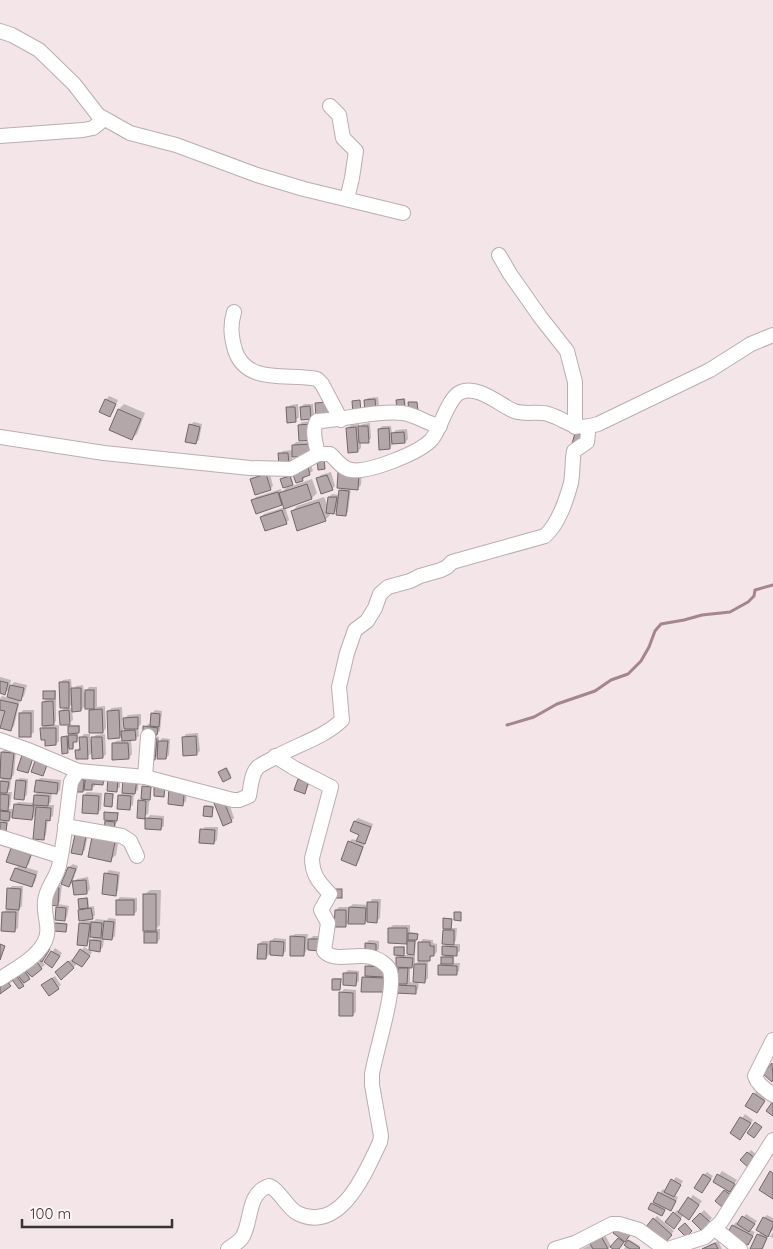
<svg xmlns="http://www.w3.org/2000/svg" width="773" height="1249" font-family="Quicksand,sans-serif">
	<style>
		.shadow { fill: #0003; fill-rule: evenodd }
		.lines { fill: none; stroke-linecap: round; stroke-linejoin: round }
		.stream { stroke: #a5868d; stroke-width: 3 }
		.building { fill: #b4a7aa; stroke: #726769 }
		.minor-casing { stroke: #baaeb0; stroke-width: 16 }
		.minor { stroke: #fff; stroke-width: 14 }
	</style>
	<rect width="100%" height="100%" fill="#f3e5e8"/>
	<g class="shadow">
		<polygon points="109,396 118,400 113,412 110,415 106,400"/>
		<polygon points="378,397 379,406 366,410 365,401 368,398"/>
		<polygon points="405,398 406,407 404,408 397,400"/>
		<polygon points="124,404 145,413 137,434 131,439 119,409"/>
		<polygon points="298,404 299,417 295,421 287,408 291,405"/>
		<polygon points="304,404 313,404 314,415 311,418 301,407"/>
		<polygon points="314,421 315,435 299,425 302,422"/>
		<polygon points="194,422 202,424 199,440 195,443 190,425"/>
		<polygon points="370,423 371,438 368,442 361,442 361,448 358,451 348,428 351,425 359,424 359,427 363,424"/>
		<polygon points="382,426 391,426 392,434 396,430 407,429 408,439 405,442 393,443 390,448 379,430"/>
		<polygon points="314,441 312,455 292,456 292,460 289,463 280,454 283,451 293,450 293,446 296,442"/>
		<polygon points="311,465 313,471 306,475 303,480 297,482 297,469"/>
		<polygon points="362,471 361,485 357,489 351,488 348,512 345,515 338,509 334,513 329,513 330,515 325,520 292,512 297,506 324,497 328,507 329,497 332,494 340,495 340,490"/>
		<polygon points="331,472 335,486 332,489 318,479 321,475"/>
		<polygon points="270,474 273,486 270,489 251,479 253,477 253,479"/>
		<polygon points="291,476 293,482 289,487 312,479 317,493 312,498 283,502 281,504 253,501 256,497 281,489 282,492 289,485 283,479"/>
		<polygon points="285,507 289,520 286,523 261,517 264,514"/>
		<polygon points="0,677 11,680 9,688 14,682 27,685 24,696 20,700 14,726 10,730 3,721 0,725 0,699 2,696 8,698 11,688 5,693 0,692"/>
		<path d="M71,679L72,690L76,686L83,685L84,693L89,687H97V707L105,706L106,728L103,732H91L90,707L86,705L81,710H72L73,720L69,723L61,711L65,707L60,683L63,680ZM73,703V708H68Z"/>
		<polygon points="56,690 56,697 54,699 56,699 56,721 52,725 59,725 59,741 56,744 46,738 42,728 46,724 43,702 47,698 44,692"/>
		<polygon points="122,707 123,731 125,729 125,718 128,715 141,714 141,724 138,727 139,736 135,739 131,739 132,754 129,758 113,744 116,741 123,740 123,734 119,737 108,711 112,708"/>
		<polygon points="23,710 34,710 34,732 31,735 20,714"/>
		<polygon points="155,710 162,711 160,731 155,736 159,737 159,742 162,738 170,739 169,755 166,758 158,755 154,758 150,739 156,734 145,727 148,724 151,724 152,714"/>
		<polygon points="70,725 80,725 80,731 78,732 78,739 74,740 74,747 68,748 67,752 62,737 69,736 73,732 69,727"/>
		<polygon points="198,733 200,751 196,754 183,738 186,734"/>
		<polygon points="84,734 90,734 90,740 96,735 105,734 106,754 103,757 93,752 87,757 77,750 80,747 81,737"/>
		<polygon points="5,749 16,750 14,775 9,779 11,779 10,789 7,792 12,792 10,806 8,809 14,809 15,805 18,802 34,803 35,795 39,791 37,781 40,778 61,780 60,790 57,793 52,793 51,802 48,805 54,805 53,816 48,819 46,835 43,838 37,814 32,819 12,817 8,821 6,831 1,822 4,820 0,819 0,794 2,792 0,791 0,781 4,777 0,777 0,761 2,752"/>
		<polygon points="227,767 231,775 230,777 220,771"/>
		<polygon points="120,775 120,787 116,790 108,790"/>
		<polygon points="139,776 138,790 134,793 133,805 129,808 119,796"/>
		<polygon points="302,777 311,780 307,789 304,792 299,780"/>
		<polygon points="20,778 28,779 27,795 23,798 17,781"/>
		<polygon points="79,778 86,779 106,780 103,783 95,783 95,786 91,789 84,789 82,791"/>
		<polygon points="145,786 151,786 148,814 144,817 140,801 143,798"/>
		<polygon points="171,788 187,791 186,801 183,804"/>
		<polygon points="87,792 102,793 101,809 98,813 84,795"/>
		<polygon points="108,793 114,793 112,806 106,794"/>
		<polygon points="227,797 234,818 231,821 216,803"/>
		<polygon points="206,805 214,806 212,816 205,807"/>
		<polygon points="107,812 119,812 115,828 112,831 120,832 116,855 110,860 105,829 106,821 109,819 105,813"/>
		<polygon points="150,815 164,816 164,826 160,829 147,819"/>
		<polygon points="358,818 373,824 367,839 364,843 365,843 359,861 355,864 349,842 352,839 358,841 360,834 355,821"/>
		<polygon points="205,827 218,827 217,840 214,843 202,830"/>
		<polygon points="89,829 85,850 81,854 72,852"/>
		<polygon points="15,845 33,851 29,864 25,867 38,871 35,882 31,886 16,868 19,865 12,849"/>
		<polygon points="73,864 78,866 72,883 68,886 69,867"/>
		<polygon points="109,870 120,872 118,891 115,894 106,874"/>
		<polygon points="88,877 90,889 87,893 73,882 77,879"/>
		<polygon points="56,884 62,885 60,902 58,904 69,906 67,917 64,920 57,908 60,905 51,904"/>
		<polygon points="12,886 23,886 22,906 19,909 18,928 14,931 4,912 7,909 9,889"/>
		<polygon points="150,890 161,890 160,925 156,929 160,929 160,939 157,942 145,933 148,930 144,895"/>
		<polygon points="88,897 89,907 94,906 95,915 92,918 79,911 83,907 79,899"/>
		<polygon points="120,897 137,898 137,911 134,914 117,901"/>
		<polygon points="372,899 381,899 380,918 377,921 349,922 345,926 336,910 339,907 350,907 353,904 369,905"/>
		<path d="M109,918L116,919L115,936L112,939L104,938L103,947L100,950L91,940L96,936H91L90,941L87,944L80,923L84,920L94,921L96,919L105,920L104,923ZM104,933V938H99Z"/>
		<polygon points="446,918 452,918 452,928 457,928 456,940 453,944 460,944 460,951 456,954 454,954 454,963 460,963 459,971 456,974 439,966 445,954 444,947 447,943 444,931 447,928 444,919"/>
		<polygon points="56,922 67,923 67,929 65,931 55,923"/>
		<path d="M393,925H410V932L418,933V938L416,939L415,952L412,955H415V964L419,961L420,943L423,939L433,940V943L437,944V952L428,960V978L425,981H419L418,989L415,993L397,985L399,983V966L397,958L401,954L396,947L405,946V953L403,955H408L409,940L406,943L390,928ZM415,963V983L410,982V966Z"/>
		<polygon points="295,934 308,934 307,942 313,936 323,936 320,950 307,949 304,955 291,937"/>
		<polygon points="274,938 286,939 286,951 283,954 269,954 266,958 259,944 262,941 269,941 269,944"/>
		<polygon points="369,940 379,941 379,949 376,952 366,944"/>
		<polygon points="84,947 92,952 85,963 78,963 61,978 60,969 72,959 74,961"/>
		<polygon points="55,948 62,953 55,963 46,962"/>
		<polygon points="41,960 45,965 23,982 24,984 20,988 14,980 0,992 0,983 24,967 27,972"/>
		<polygon points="370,964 387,964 387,988 363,978 366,975 366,967"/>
		<polygon points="348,970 359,971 359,981 356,984 345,973"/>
		<polygon points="55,976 61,985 58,988 46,982"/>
		<polygon points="334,978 342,978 340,989 333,979"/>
		<polygon points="344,989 356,990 356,1012 352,1015 341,993"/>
		<polygon points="757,1091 767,1097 757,1112 754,1094"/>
		<polygon points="745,1114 753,1120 743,1135 732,1133"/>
		<polygon points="751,1150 758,1156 748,1166 742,1160"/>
		<polygon points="722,1171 737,1180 730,1190 734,1193 722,1206 717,1201 727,1189 714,1182"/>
		<polygon points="707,1172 713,1176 702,1192 704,1175"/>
		<polygon points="676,1177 683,1181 674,1195 678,1197 674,1206 671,1209 667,1207 662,1215 652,1204 663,1189 666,1191"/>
		<polygon points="693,1195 702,1201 692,1215 684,1214 677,1224 674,1213 677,1210 680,1212"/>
		<polygon points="704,1210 712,1218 702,1229 694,1221"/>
		<polygon points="746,1214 757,1221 750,1230 755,1232 748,1244 733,1226 736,1222 739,1224"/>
		<polygon points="767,1215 773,1218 773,1230 768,1235 771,1236 773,1232 773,1238 768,1236 763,1249 752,1249 758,1235 761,1232 764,1218"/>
		<polygon points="657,1216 674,1231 664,1242 647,1227"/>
		<polygon points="603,1231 611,1246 608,1249 582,1249 592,1244"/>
		<polygon points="630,1240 640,1246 638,1249 624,1249"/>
		<polygon points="718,1241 722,1249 702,1249 703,1248"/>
	</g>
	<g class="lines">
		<polyline class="stream" points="507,725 534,717 557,704 595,691 611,680 628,674 641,661 649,647 655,631 661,624 684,620 702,615 730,612 748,602 754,596 755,590 773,585"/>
	</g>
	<g class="building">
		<polygon points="105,399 116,404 110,417 99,412"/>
		<polygon points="375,399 376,411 365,412 364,400"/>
		<polygon points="404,399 405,410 397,410 396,400"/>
		<polygon points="360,400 361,413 353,414 352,401"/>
		<polygon points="328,402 329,416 316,417 315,403"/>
		<polygon points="408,402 417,402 418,411 409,412"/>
		<polygon points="310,406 311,419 301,420 300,407"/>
		<polygon points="286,407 295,407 296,422 287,423"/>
		<polygon points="118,409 141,419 132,440 109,430"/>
		<polygon points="189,424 200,427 196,444 185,442"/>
		<polygon points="311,424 313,440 299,441 298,425"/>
		<polygon points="358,426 368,426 369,443 359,443"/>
		<polygon points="356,427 358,452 348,453 346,428"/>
		<polygon points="389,428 390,449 379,450 378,429"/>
		<polygon points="404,432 405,443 392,444 391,433"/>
		<polygon points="575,433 584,435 570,451"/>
		<polygon points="312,444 312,456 292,457 292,445"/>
		<polygon points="278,453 288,453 289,464 279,465"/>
		<polygon points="317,457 324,457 325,469 318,470"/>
		<polygon points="308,467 310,475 302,478 303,481 296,483 292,472"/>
		<polygon points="338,472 359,474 358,490 337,488"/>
		<polygon points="266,474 271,490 255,495 250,479"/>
		<polygon points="327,475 333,490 321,494 316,478"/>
		<polygon points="290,476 293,485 283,488 280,479"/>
		<polygon points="307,484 312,499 284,509 279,493"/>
		<polygon points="339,490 349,491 346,516 336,515"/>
		<polygon points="278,492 282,505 256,514 251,500"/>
		<polygon points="328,497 337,497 334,514 326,513"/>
		<polygon points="319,502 326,521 297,531 291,511"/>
		<polygon points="282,510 287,524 265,531 260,517"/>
		<polygon points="0,681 8,683 5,695 0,693"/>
		<polygon points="59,682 69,682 69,708 60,708"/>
		<polygon points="10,685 24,688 21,701 7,697"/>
		<polygon points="71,688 81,688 81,711 72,712"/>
		<rect x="85" y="690" width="9" height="19"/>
		<rect x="43" y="691" width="12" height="8"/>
		<polygon points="0,700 18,704 11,731 0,728 5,711 0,710"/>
		<polygon points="53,701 54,725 42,726 42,702"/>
		<polygon points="102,709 103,733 89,733 89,710"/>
		<polygon points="69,710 70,725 60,725 59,711"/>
		<polygon points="119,710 120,738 108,739 107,711"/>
		<rect x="19" y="713" width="12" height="24"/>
		<polygon points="151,713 160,714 159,727 150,726"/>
		<polygon points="138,717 138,729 124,729 123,718"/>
		<polygon points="68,726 79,726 79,733 68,734"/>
		<polygon points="143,726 158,728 157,735 143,734"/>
		<polygon points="40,728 56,728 56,745 45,746 45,740 41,740"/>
		<polygon points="135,730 136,740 122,741 121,731"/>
		<polygon points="68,735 77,735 77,742 73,742 73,749 69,749"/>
		<polygon points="67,736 68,753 62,754 61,737"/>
		<polygon points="196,736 197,755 183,756 182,737"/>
		<polygon points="79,737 87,737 88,759 76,759 75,750 80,750"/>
		<polygon points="91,737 102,737 103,758 92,759"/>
		<polygon points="149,739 157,739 155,760 147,759"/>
		<polygon points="158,741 168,741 166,759 157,759"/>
		<polygon points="112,743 128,743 129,759 112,760"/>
		<polygon points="1,752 14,753 11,779 0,778"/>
		<polygon points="22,755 33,758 28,773 17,770"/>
		<polygon points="35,761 47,765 43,776 31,772"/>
		<polygon points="226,768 231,778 223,782 218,772"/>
		<polygon points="86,774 104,775 103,785 92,784 92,790 84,790"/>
		<polygon points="108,777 118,778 117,792 107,791"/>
		<polygon points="123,778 137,779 135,794 122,793"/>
		<polygon points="76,779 84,780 83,792 75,792"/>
		<polygon points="298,779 308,783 305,794 294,790"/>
		<polygon points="16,780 26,781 24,800 14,799"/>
		<polygon points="36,780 58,783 57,794 34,792"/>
		<polygon points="0,781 9,782 7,793 0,793"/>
		<polygon points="154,785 165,786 164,797 154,796"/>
		<polygon points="142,786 151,787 150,800 141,799"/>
		<polygon points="169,787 180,788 179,794 184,794 183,806 168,804"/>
		<polygon points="105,793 113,794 112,807 104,806"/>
		<polygon points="0,794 9,795 8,811 0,810"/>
		<polygon points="34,795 49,796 48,806 33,805"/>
		<polygon points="83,795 99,796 98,814 82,813"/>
		<polygon points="118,795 131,796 130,810 117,809"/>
		<polygon points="223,799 232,822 223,826 214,803"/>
		<polygon points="138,800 146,801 145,819 137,818"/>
		<polygon points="14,804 34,806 32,820 12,818"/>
		<polygon points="204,806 213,807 212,817 203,816"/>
		<polygon points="36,807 51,808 50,821 46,820 44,840 33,839"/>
		<polygon points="0,811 10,812 9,821 0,820"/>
		<polygon points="104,812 118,813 117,821 104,820"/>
		<polygon points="145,818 162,819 161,830 145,829"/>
		<polygon points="105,821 115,822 114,830 104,830"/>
		<polygon points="354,821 371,827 365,844 356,841 359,835 350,831"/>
		<polygon points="0,822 7,823 6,832 0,831"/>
		<polygon points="200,829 215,830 214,844 199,843"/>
		<polygon points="76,830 87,832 82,855 71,853"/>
		<polygon points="93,832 116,837 111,862 88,857"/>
		<polygon points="348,841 363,847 356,866 341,860"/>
		<polygon points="11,848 31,855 26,868 6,862"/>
		<polygon points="68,867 76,869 69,887 61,884"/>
		<polygon points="15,868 36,875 32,887 10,880"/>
		<polygon points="104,873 118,875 116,896 102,894"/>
		<polygon points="86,880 87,894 74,895 72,881"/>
		<polygon points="51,887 59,888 58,906 49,905"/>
		<polygon points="7,888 21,889 19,910 6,909"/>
		<rect x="333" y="889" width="9" height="9"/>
		<rect x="143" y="894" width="13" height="37"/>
		<polygon points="87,898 88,908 79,909 78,899"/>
		<rect x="116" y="900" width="18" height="15"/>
		<polygon points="367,902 378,902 377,923 367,922"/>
		<polygon points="56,907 66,908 65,921 55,920"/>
		<polygon points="349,907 366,908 365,924 348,924"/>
		<polygon points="91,908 93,919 79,921 78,910"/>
		<polygon points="335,910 346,910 346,927 334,927"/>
		<polygon points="2,912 16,912 15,932 1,931"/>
		<polygon points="454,912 461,912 461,921 454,920"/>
		<polygon points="443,918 452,919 451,929 443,929"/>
		<polygon points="104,921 114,922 112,940 102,939"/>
		<polygon points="91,922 102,923 101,938 90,937"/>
		<polygon points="53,923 67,924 66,932 53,931"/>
		<polygon points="79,923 90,924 87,946 77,945"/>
		<polygon points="388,928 407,928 407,944 388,943"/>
		<polygon points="443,930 454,930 454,945 442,944"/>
		<rect x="144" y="932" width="13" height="11"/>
		<polygon points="408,933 418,934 417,940 408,940"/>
		<polygon points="290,936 305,937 304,956 290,956"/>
		<polygon points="308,939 321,939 320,951 308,950"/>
		<polygon points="90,940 101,941 100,952 89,950"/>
		<polygon points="270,941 284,942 283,956 270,955"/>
		<polygon points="407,941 415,941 414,955 407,954"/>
		<polygon points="418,942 430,942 430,946 434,946 434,956 430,956 430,961 418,961"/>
		<polygon points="365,943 376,944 376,954 365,953"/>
		<polygon points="0,944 5,946 0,960"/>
		<polygon points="258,944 267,944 266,959 257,959"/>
		<polygon points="44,946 50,949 42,962 36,958"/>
		<polygon points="442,946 457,947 457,956 442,955"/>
		<polygon points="394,947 404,947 404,956 394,955"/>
		<polygon points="80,949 90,956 82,967 72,961"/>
		<polygon points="51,951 60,956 52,968 44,962"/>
		<polygon points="396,957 413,958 412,968 396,967"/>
		<rect x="441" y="957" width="12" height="7"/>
		<polygon points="68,961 74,968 61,980 55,972"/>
		<polygon points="37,962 42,969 32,977 26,971"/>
		<polygon points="414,964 426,964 425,983 413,982"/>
		<polygon points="438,965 457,966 457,975 438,975"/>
		<polygon points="365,966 385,967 384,977 365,976"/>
		<polygon points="22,968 30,979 24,983 16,973"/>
		<polygon points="398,968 408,968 407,984 397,984"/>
		<polygon points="14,973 24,986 19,989 10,977"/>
		<polygon points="343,973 357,973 356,986 343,985"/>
		<polygon points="362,977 384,978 384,992 361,992"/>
		<polygon points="52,978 59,989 49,996 41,985"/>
		<polygon points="5,979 11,986 0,994 0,983"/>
		<polygon points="332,979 341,979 340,990 332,990"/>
		<polygon points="395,985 416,986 416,994 395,993"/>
		<polygon points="339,992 353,993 353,1016 339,1016"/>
		<polygon points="772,1063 773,1080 772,1082 763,1074"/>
		<polygon points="753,1093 765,1101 757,1113 745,1106"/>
		<polygon points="773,1101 773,1116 766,1111"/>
		<polygon points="740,1117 751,1123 740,1140 730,1133"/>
		<polygon points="755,1122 762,1127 754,1138 747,1133"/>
		<polygon points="747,1152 756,1159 749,1168 740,1160"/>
		<polygon points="770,1171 773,1173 773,1199 759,1190"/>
		<polygon points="703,1174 711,1179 702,1193 694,1188"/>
		<polygon points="717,1174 735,1184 730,1192 713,1182"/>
		<polygon points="671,1179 681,1185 674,1197 664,1192"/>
		<polygon points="724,1190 732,1196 722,1207 715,1201"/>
		<polygon points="658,1192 676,1201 671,1211 653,1202"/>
		<polygon points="688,1197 699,1205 689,1220 678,1212"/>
		<polygon points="651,1203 665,1210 662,1216 648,1209"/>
		<polygon points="673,1212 681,1219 674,1229 665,1222"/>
		<polygon points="700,1213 710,1222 702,1231 692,1221"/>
		<polygon points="742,1216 755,1224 749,1232 737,1224"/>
		<polygon points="763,1217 773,1222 773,1226 768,1237 756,1230"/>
		<polygon points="653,1218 672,1235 664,1244 646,1227"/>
		<polygon points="685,1223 692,1231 686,1237 678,1229"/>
		<polygon points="732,1225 753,1236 748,1245 727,1234"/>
		<polygon points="618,1226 630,1235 625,1242 613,1233"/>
		<polygon points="600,1234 608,1249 593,1249 588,1240"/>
		<polygon points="757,1234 767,1238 762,1249 750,1249"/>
		<polygon points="618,1238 624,1242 619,1249 613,1249 610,1247"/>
		<polygon points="628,1240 640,1248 639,1249 630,1249 624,1245"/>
		<polygon points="715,1243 718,1249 702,1249"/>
	</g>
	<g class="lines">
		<defs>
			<g id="minor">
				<polyline points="0,31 12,35 39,50 74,84 98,115 130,133 176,145 257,175 304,189 403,213"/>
				<polyline points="330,106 339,115 343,138 356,151 352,178 347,199"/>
				<polyline points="0,136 83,130 93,128 104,119"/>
				<polyline points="499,255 510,274 541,318 567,351 575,382 575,427"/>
				<path d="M234,312C230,326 231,336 235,350C246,385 288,373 317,379L322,384L341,420"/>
				<path d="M0,437L104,453L250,468L291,469L318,454H330C336,459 342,469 351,470C368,473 420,453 432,439C441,428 448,397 461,392C478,385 500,405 514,411C525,415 538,411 548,414C570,421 573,432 598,424L710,370L751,344L773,335"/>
				<path d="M318,454C316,444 311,431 317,421C345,420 376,410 403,413C417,415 427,424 440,426"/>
				<polyline points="0,740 28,750 78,771"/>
				<polyline points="145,777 148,736"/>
				<polyline points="65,826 122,836 130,841 137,856"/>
				<polyline points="0,837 60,856"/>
				<path d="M0,979C15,969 35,959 44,943C52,929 43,916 45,901C46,888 56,879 59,866C65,838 67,810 71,782L78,771L145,777L233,800H239L249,796C251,786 251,774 258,767C262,764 268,761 272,759C295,745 322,739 342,720L339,687L347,653L355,630L367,621L375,608L380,594L388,587L410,581L420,576L441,570L447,567L452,562L545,536C559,523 566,501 571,483C573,472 572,461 574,451L587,442L588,433L586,428"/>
				<path d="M773,1040L755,1076C758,1085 765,1089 773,1095"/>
				<polyline points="714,1228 740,1249"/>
				<path d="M228,1249C233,1245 240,1242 243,1236C252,1220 247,1193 269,1186L273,1188C282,1195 288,1208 297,1213C341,1235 366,1171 380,1142L381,1136L372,1085V1074C376,1050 396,990 390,971C389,967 386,965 382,962C362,948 337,965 324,951L328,923L321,910L330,894C319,882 312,875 312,858L331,787L294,768L275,756"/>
				<polyline points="555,1249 575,1243 612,1224 619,1224 639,1230 665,1249"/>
				<polyline points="668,1249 705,1237 721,1222 773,1140"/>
			</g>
		</defs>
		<use href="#minor" class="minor-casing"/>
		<use href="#minor" class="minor"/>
	</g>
	<path d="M22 1219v8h150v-8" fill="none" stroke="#383334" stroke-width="2.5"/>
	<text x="30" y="1219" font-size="15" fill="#383334" stroke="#fef3f6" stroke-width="4" paint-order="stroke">100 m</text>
</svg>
